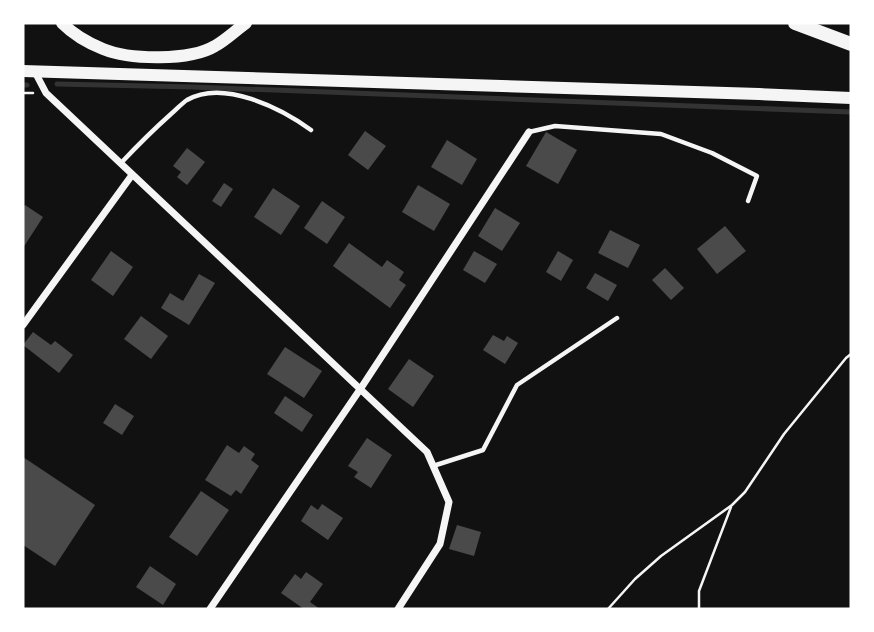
<svg xmlns="http://www.w3.org/2000/svg" width="874" height="632" font-family="'Alegreya Sans',sans-serif">
	<style>
		.lines { fill: none; stroke-linecap: round; stroke-linejoin: round }
		.stream { stroke: #333; stroke-width: 5 }
		.building { fill: #4a4a4a }
		.path { stroke: #f5f5f5; stroke-width: 2.5 }
		.service { stroke: #f5f5f5; stroke-width: 4.5 }
		.minor { stroke: #f5f5f5; stroke-width: 7 }
		.primary { stroke: #f5f5f5; stroke-width: 12 }
		.trunk { stroke: #f5f5f5; stroke-width: 14 }
	</style>
	<rect width="100%" height="100%" fill="#111"/>
	<g class="lines">
		<g class="stream">
			<polyline points="57,84 192,87 851,112"/>
			<polyline points="23,85 27,85"/>
		</g>
	</g>
	<g class="building">
		<polygon points="365,131 386,146 368,170 348,155"/>
		<polygon points="546,132 577,150 558,184 526,166"/>
		<polygon points="447,140 477,159 462,185 431,167"/>
		<polygon points="187,148 205,162 187,185 177,177 181,172 173,166"/>
		<polygon points="224,183 233,189 221,207 212,201"/>
		<polygon points="418,185 450,204 434,231 402,212"/>
		<polygon points="273,188 300,206 281,235 254,217"/>
		<polygon points="322,201 345,217 327,244 304,228"/>
		<polygon points="25,205 43,217 23,248 23,208"/>
		<polygon points="495,208 520,223 502,251 478,236"/>
		<polygon points="725,226 746,251 717,274 697,249"/>
		<polygon points="610,230 640,245 628,268 598,253"/>
		<polygon points="349,243 382,267 387,260 404,272 399,280 406,285 390,308 333,266"/>
		<polygon points="111,251 133,267 113,296 91,280"/>
		<polygon points="474,251 497,264 485,283 463,270"/>
		<polygon points="558,251 573,260 561,281 546,272"/>
		<polygon points="665,268 684,288 671,300 652,280"/>
		<polygon points="595,273 617,285 608,301 586,288"/>
		<polygon points="199,274 215,283 189,325 161,308 170,293 183,301"/>
		<polygon points="141,316 168,336 151,359 124,339"/>
		<polygon points="33,332 51,345 55,341 73,355 59,373 23,345"/>
		<polygon points="493,335 504,341 507,336 518,343 505,364 483,350"/>
		<polygon points="285,347 322,371 304,398 267,374"/>
		<polygon points="409,359 434,376 413,407 388,389"/>
		<polygon points="285,396 313,415 302,432 274,413"/>
		<polygon points="115,404 134,416 122,435 103,423"/>
		<polygon points="367,438 392,455 371,488 354,477 358,472 348,466"/>
		<polygon points="227,445 239,453 244,446 255,454 251,460 259,466 241,494 236,490 231,496 205,480"/>
		<polygon points="23,457 95,505 55,566 23,545"/>
		<polygon points="201,491 229,510 197,556 169,537"/>
		<polygon points="322,504 343,518 328,540 301,521 311,505 318,510"/>
		<polygon points="457,525 481,532 474,556 449,549"/>
		<polygon points="150,566 176,584 163,605 136,587"/>
		<polygon points="306,572 323,584 310,602 320,609 304,609 281,593 295,574 301,579"/>
	</g>
	<g class="lines">
		<g class="path">
			<polyline points="23,93 33,93"/>
			<polyline points="608,609 635,579 661,556 732,505 745,492 784,434 846,358 851,354"/>
			<polyline points="699,609 699,591 731,507"/>
		</g>
		<g class="service">
			<polyline points="529,132 555,126 661,134 712,153 757,176 748,201"/>
			<path d="M121,163C137,146 153,130 171,114C176,110 181,104 187,100C223,79 281,108 311,130"/>
			<polyline points="433,466 483,450 517,385 617,318"/>
		</g>
		<g class="minor">
			<polyline points="35,72 46,93 427,452 449,502 440,544 398,609"/>
			<polyline points="23,325 132,175"/>
			<polyline points="210,609 361,388 529,132"/>
		</g>
		<g class="primary">
			<path d="M62,23C73,34 88,43 103,49C130,60 190,61 215,46C226,40 236,30 246,23"/>
			<polyline points="23,71 759,94 851,98"/>
		</g>
		<polyline class="trunk" points="795,23 851,44"/>
	</g>
	<rect width="874" height="632" fill="none" stroke="#ffffff" stroke-width="49"/>
</svg>
